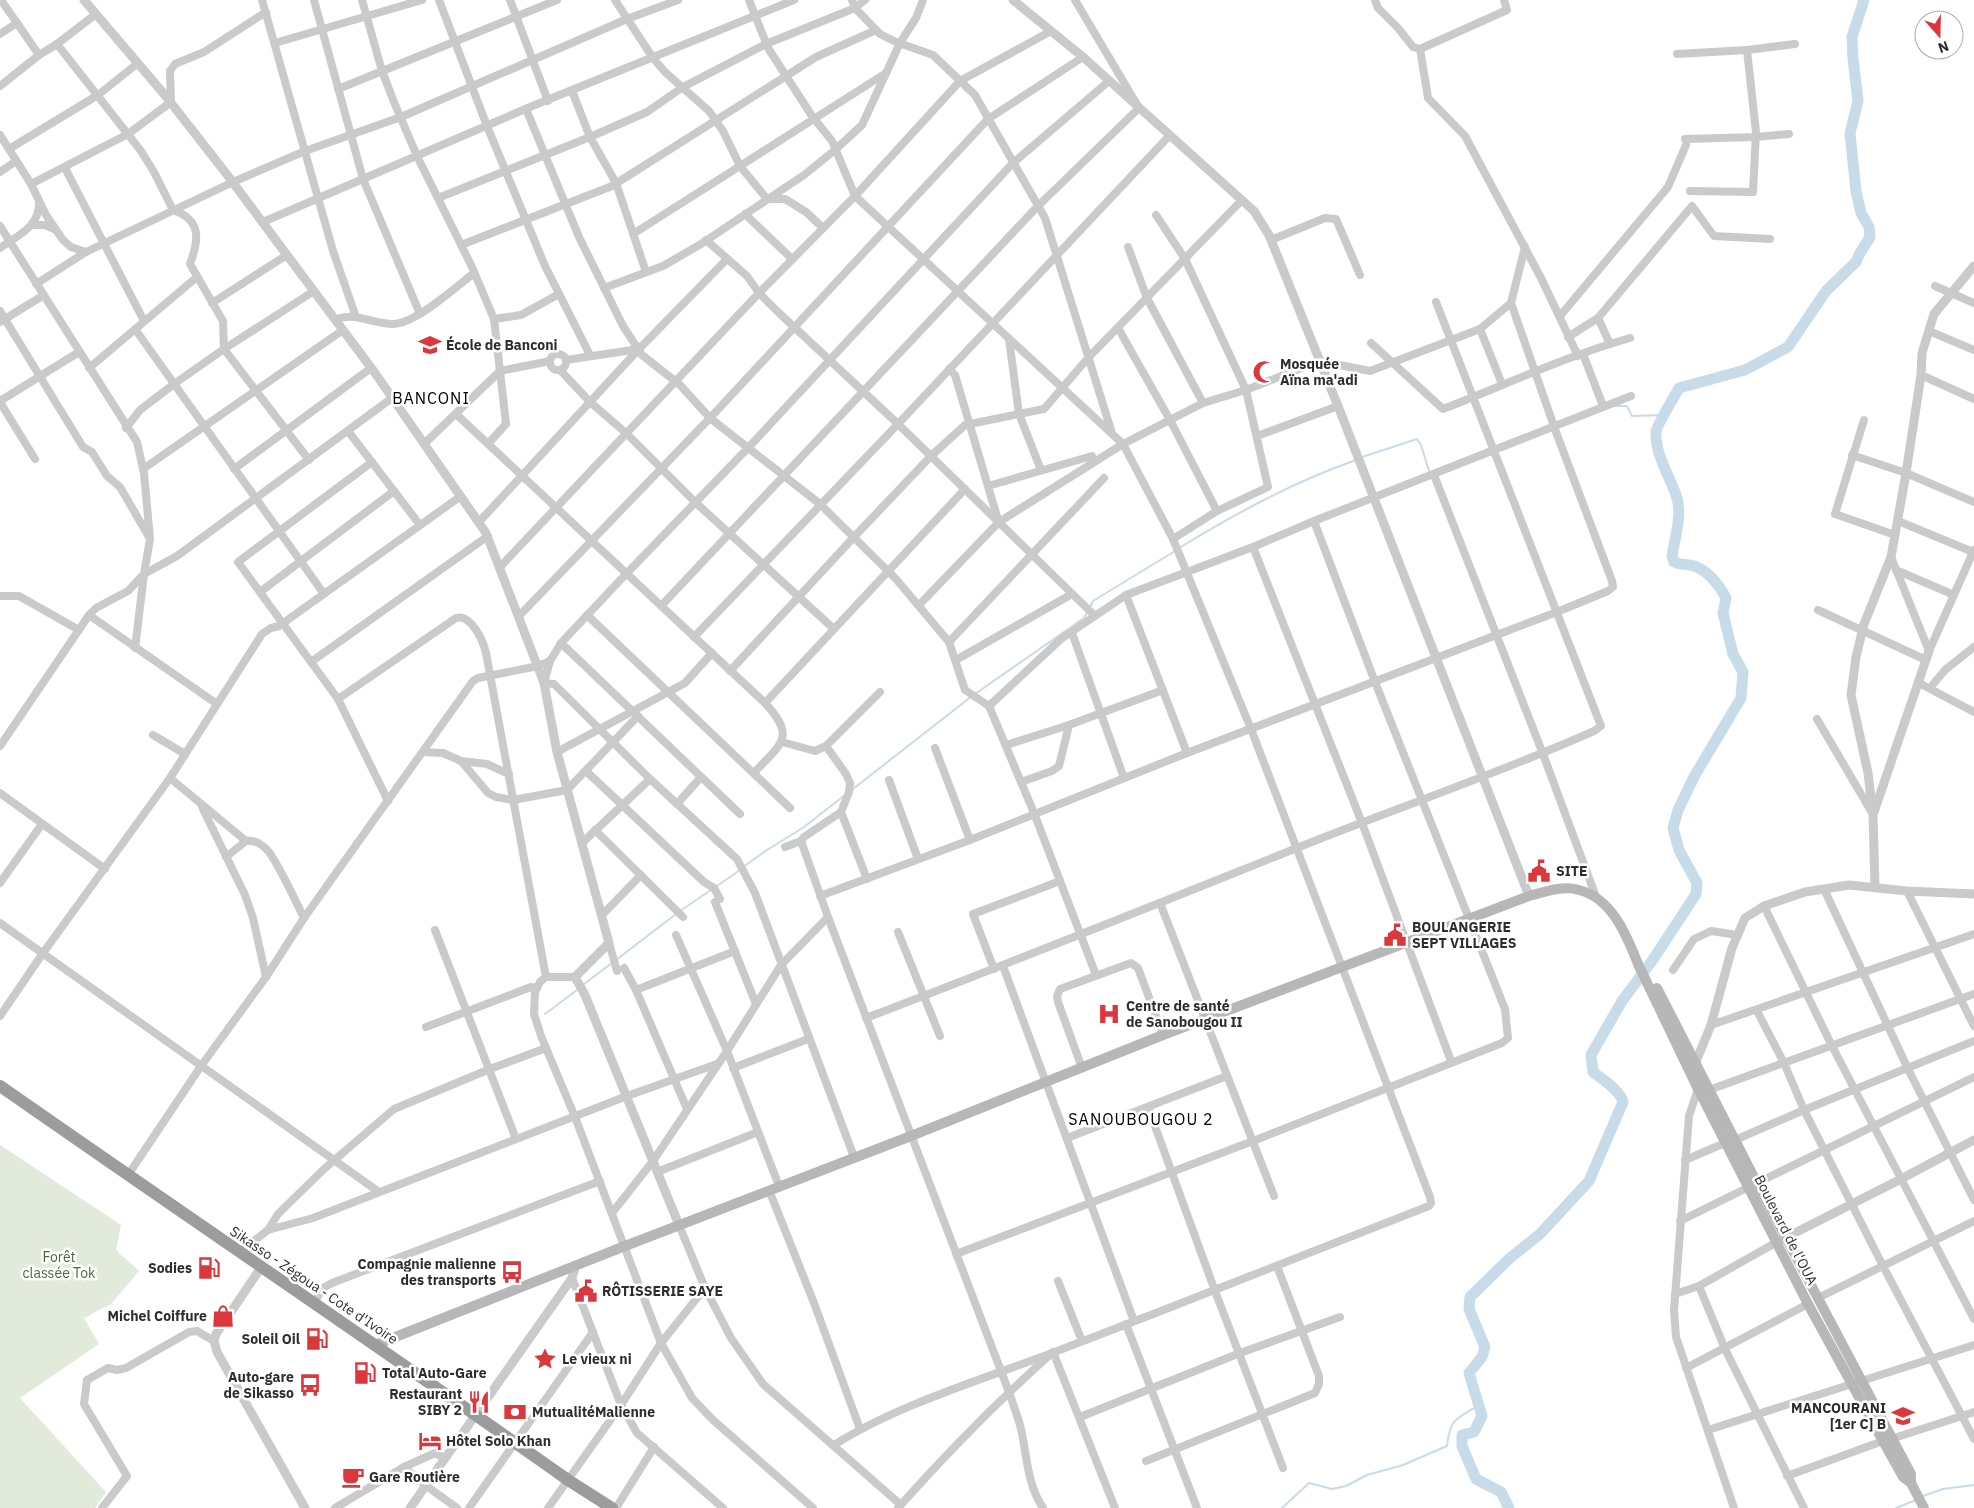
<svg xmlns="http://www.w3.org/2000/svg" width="1974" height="1508" font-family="'IBM Plex Sans',sans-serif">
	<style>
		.green { fill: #e2eadb }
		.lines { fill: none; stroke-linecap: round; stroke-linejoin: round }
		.stream { stroke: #c8dbe9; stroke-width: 2 }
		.river { stroke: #c8dbe9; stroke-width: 11 }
		.minor { stroke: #cacaca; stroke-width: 8 }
		.tertiary { stroke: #cacaca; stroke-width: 9 }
		.secondary { stroke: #b7b7b7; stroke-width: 10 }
		.trunk { stroke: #9c9c9c; stroke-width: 12 }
		.labels { text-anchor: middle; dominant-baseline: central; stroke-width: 5; stroke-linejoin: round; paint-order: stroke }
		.poi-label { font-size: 14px; font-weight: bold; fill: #2d2d2d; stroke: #fff; text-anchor: start }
		.street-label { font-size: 14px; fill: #2d2d2d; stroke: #fff }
		.park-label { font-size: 14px; fill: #4f663d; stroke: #fff }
		.quarter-label { font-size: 16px; letter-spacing: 1px; fill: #000; stroke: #fff }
	</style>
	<rect width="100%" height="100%" fill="#fff"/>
	<polygon class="green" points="0,1145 121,1225 116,1250 139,1271 111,1304 84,1318 99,1344 20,1398 106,1492 95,1508 0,1508"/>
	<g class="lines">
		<g class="stream">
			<polyline points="1614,406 1627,406 1632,416 1665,415"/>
			<polyline points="1362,457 1417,439 1421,445 1430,474"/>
			<path d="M1179,548C1235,514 1293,482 1356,460"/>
			<polyline points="1090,607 1093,601 1175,551"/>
			<polyline points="975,694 1084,618 1088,611"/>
			<polyline points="853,789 972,696"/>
			<polyline points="743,867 767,850 804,827 845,795"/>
			<polyline points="717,886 740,870"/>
			<polyline points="680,911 711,890"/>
			<polyline points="616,960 676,914"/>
			<polyline points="584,984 612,963"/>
			<polyline points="545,1014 577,990"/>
			<polyline points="1923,1496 1943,1489 1974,1485"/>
			<path d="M1282,1508L1309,1483L1332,1489L1346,1486L1367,1475L1403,1465L1447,1446C1450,1418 1456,1419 1479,1405"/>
			<polyline points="1896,1508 1916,1500"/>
		</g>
		<path class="river" d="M1509,1508L1501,1492L1476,1479L1462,1446V1435L1474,1432L1482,1416L1469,1373L1482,1357L1485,1347L1469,1309L1470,1297L1510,1258L1540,1234L1589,1181L1623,1102C1620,1090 1602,1079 1593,1072L1591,1055L1622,1001L1652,961L1696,894L1697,883L1679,850L1673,828L1678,810L1695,775L1741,698L1743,672L1733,654L1723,613L1726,598C1719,585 1709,571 1694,566C1688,564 1681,565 1674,562L1672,556C1675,537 1683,513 1676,495C1669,475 1655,454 1656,432C1656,426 1675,396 1679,388L1745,370L1788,347L1826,291L1856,262L1860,253L1870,237L1869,227L1861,213L1856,191L1850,133L1858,101L1853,59L1852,37L1864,0"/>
		<g class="minor">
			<polyline points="262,0 333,251 356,317"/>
			<polyline points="314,0 363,179 420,314"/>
			<polyline points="362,0 382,71 394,102 417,156 472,267 494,319 506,424 488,444"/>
			<polyline points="439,0 487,126 545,266 590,355"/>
			<polyline points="510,0 548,101"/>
			<polyline points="615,0 653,58 665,72 709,111 723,131 740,166 767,199 785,199 806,212 823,228"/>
			<path d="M749,0L768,48L812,116L832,141L855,196L1123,444L1173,539L1251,729L1430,1197L1431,1203L1429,1206C1303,1255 1178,1305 1052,1353C981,1380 897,1405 834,1445"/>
			<polyline points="852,0 855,8 880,34 896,42 933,55 975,95 1045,218 1111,430"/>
			<polyline points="1375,0 1378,8 1398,28 1413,47 1420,49 1428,98 1465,136 1541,278 1578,356"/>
			<path d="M17,23L39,55L57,44L141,151L154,172L173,210C202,220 199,240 190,264L223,321L224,349L309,460"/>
			<polyline points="0,34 17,23 1,0"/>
			<polyline points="275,43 422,0"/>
			<polyline points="57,44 96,14"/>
			<polyline points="1420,49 1507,10 1504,0"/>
			<polyline points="1677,54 1747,50 1795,44"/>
			<polyline points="0,86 39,55"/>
			<polyline points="338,89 557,0"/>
			<polyline points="572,91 590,137 616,183 646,272"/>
			<polyline points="526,109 579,237 623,326 642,355 680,385 710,418 820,504 896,579 949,642 965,690 989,706 1034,813 1096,975"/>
			<polyline points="0,135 31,184 46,215 63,240 71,247 86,252"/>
			<polyline points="1685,139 1756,137 1789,134"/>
			<polyline points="9,149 98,95 138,63"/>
			<polyline points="65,168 144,321"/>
			<polyline points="0,172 16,161"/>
			<polyline points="31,184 128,134 171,102 170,71 175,64 204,52 266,12"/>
			<polyline points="1690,191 1753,192 1756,132 1747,50"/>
			<polyline points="438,198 590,137 647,112 683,87 766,44 855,8 865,0"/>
			<polyline points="745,214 792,259"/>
			<polyline points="1156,215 1185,259 1246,390 1268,487 1217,511 1173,539"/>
			<polyline points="263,222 530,107 794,0"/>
			<polyline points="32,225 45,225 54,229"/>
			<polyline points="0,226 137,442 144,473 150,539 144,574 135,648"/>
			<polyline points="633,234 886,73"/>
			<polyline points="706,240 747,276 759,293 778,312 898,424 1095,616"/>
			<polyline points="1271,240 1325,218 1336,219 1360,275"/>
			<polyline points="461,245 612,186 816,57 876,30"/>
			<polyline points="1128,247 1147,298 1203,403"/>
			<path d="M0,248C17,236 39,227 39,204"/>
			<polyline points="36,284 86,252 233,182 305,151 401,117 627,19 678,0"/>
			<polyline points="1935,286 1974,303"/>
			<polyline points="604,288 663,266 701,244 804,175 835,150 862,125 900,43 916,18 923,0"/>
			<polyline points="212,303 287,255"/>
			<polyline points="0,311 83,447 92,452 107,476 120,487 149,537"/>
			<polyline points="1560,316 1668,187 1686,145"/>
			<polyline points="1598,318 1610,344"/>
			<polyline points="494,319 521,315 559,294"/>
			<path d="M335,320C354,311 373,324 392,324C414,325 456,287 474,273"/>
			<polyline points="0,322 44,295"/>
			<polyline points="1118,328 1170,420 1217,511"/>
			<polyline points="135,329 324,594"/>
			<polyline points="1480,329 1502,384"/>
			<polyline points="1929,331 1974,350"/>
			<polyline points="1568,337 1598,318 1692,206 1714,236 1770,239"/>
			<polyline points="1009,339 1019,414 1041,470"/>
			<path d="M1371,343L1443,409C1505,385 1566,356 1630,338"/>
			<circle cx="558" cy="362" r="8"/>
			<polyline points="1583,354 1603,406"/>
			<polyline points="566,360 639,349 727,259"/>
			<polyline points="89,368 197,277"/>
			<polyline points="949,369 955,375 998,520"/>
			<polyline points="561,371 590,402 626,433 695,502 834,629"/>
			<polyline points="1921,375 1974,399"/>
			<polyline points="0,401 79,352"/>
			<polyline points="0,402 35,459"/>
			<polyline points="456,414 765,703"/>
			<polyline points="1864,420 1835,514 1895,535"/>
			<polyline points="126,428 140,410 174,384 224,349 314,291"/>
			<polyline points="348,431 420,525"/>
			<polyline points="1257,436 1338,406"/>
			<polyline points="424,444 500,371 550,361"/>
			<polyline points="1852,455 1906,473 1974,502"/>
			<polyline points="372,462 238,562 338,699 388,801"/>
			<polyline points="143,469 343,330"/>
			<polyline points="234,469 371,368"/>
			<polyline points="1434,475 1543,754 1596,897"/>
			<polyline points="988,486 1092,456"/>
			<polyline points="1898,521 1973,552"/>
			<polyline points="479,522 639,349"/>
			<polyline points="1253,547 1362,823 1451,1061"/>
			<polyline points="1891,557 1929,651"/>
			<polyline points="500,567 759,293 855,196 960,81 1051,31"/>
			<polyline points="1896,570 1954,595"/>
			<polyline points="260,592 394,491"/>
			<polyline points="1126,595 1187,753"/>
			<polyline points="0,596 19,596 79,630"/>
			<polyline points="919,605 999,522 1123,444 1203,403 1246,390 1319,361 1370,371 1480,329 1511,303"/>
			<polyline points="661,606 1037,207 1139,108 1075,0"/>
			<polyline points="1818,610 1926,660"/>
			<polyline points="89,615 217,704"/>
			<polyline points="587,615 790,808"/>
			<polyline points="519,616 710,418 988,119 1083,57"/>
			<polyline points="1072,633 1124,778"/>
			<polyline points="694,637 898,424 1170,135"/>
			<polyline points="949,642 1104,478"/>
			<polyline points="561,643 740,814"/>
			<polyline points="1929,651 1974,550"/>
			<polyline points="956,660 1072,594"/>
			<polyline points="311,662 488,536"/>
			<polyline points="730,671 854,537 931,456 965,425 1044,409 1088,358 1242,200"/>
			<polyline points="1919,683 1974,712"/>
			<polyline points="1930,688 1945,670 1974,647"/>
			<path d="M338,699L456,618C471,614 483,640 486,653L546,977"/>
			<polyline points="989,706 1061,639 1126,595 1253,547 1314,521 1631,396"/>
			<polyline points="1817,719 1871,811"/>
			<polyline points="153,735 185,754"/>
			<polyline points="782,742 815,751 826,746 880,692"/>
			<polyline points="1006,745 1069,725 1163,690"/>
			<polyline points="0,746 89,615 96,608 128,591 144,574 177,556 392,398"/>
			<polyline points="935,748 970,840"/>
			<polyline points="423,752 443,753 461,761 488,793 496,797 513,800 567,790 638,716"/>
			<polyline points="557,752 685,683 712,653"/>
			<polyline points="461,761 487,764 509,774"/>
			<polyline points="586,771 704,882 714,888 720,899"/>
			<path d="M754,773C781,743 797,738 765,703L965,489"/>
			<path d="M170,778L246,841C256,839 263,845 269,852C281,869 294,898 304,918"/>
			<polyline points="889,780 918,859"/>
			<polyline points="1021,782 1052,771 1059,766 1069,725"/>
			<polyline points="0,793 105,869"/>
			<polyline points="677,804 701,777"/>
			<polyline points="202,807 245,895 253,918 266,977"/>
			<polyline points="841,812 867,879"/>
			<polyline points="595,830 683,917"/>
			<path d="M801,841L828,917L1009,1392C1013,1404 1018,1417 1021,1429C1027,1456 1027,1484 1043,1508"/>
			<polyline points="582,843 650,779"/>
			<polyline points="785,847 801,841 804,837 841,812 849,792 850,783 846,774 826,746"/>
			<polyline points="226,857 246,841"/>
			<polyline points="0,883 42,824"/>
			<polyline points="1824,889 1908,1069 1974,1200"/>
			<polyline points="1907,891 1974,1026"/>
			<polyline points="820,896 970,840 1187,753 1557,612 1608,591 1613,587 1612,581 1556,432 1511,303 1525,247"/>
			<polyline points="715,902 756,1004"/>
			<polyline points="1160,903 1274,1196"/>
			<polyline points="1764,906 1831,1044 1974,1319"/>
			<polyline points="603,914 641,875"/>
			<polyline points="0,923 379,1192"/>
			<polyline points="435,930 516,1139"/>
			<polyline points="898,932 940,1036"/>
			<polyline points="676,935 727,1051 779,1186"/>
			<polyline points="609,943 617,971"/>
			<polyline points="1003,966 1134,1321"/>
			<polyline points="624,968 636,990 687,1109"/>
			<polyline points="994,969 973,914 1060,881"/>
			<polyline points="1673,970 1694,939 1711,931 1738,935"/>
			<polyline points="575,977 546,977 540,982 535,992 534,1014 541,1036 575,1117 661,1343 692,1398 712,1419 813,1508"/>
			<polyline points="636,990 735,951"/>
			<polyline points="1757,1011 1784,1063 1804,1110 1883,1266 1974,1439"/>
			<polyline points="0,1016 43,953 170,778 262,634 271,628 279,626 461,496"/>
			<path d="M866,1018C1021,959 1174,897 1327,836C1416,801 1507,770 1594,731L1601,726L1436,302"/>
			<polyline points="1711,1025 1974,934"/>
			<polyline points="426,1027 531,987 537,988"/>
			<polyline points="733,1068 808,1039"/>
			<polyline points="1082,1068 1058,1002 1057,996 1060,989 1131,963 1138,968 1163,1035"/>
			<polyline points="1698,1089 1689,1116 1674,1310 1676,1337 1734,1508"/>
			<polyline points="1709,1090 1974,994"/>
			<polyline points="1148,1107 1215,1291 1283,1468"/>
			<polyline points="1067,1138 1227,1076"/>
			<polyline points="1735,1140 1804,1110 1974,1041"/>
			<polyline points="854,1157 755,893 737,859 650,779 554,684 544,683 550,661 561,643 626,574 748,448 1013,163 1109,81"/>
			<polyline points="1685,1160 1725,1143"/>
			<polyline points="657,1172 758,1132"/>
			<polyline points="128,1175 201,1066 266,977 304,918 473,681 478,678 538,666 550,661"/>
			<polyline points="1757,1183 1974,1077"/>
			<polyline points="769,1190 814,1303 860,1429"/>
			<polyline points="612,1213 653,1161 727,1051 781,965 828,917"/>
			<polyline points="1680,1221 1749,1187"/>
			<polyline points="679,1225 705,1288 731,1338 763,1384 901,1505"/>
			<polyline points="268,1230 278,1214 324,1169 394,1109 490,1069 546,1048"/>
			<polyline points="240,1252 268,1230 313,1218 627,1096 717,1064"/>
			<polyline points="956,1254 1253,1141 1502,1043 1508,1038 1505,1009 1375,682 1314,521"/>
			<polyline points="572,1278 621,1405 637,1433 723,1508"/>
			<polyline points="1058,1281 1082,1341"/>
			<polyline points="1699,1286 1725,1349 1804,1508"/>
			<polyline points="1675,1294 1699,1286 1777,1242"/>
			<polyline points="1818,1298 1974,1221"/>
			<polyline points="314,1303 323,1288 332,1283 600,1181"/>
			<polyline points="1126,1324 1197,1508"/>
			<polyline points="1686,1368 1808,1304"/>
			<polyline points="1080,1417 1240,1353 1340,1317"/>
			<polyline points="1708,1430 1974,1345"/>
			<polyline points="1891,1439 1974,1412"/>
			<polyline points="1146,1461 1315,1393 1319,1384 1319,1376 1277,1266"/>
			<polyline points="404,1467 425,1485 457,1508"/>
			<polyline points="1787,1476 1883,1441"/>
			<polyline points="102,1508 127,1476 84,1404 87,1380 108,1368 117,1370 126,1368 189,1332 197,1331 214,1341"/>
			<polyline points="335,1508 404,1467 435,1453 444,1458"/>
			<polyline points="469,1508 593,1332"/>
			<polyline points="548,1508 621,1405 661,1343 705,1288"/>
			<polyline points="616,1508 654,1447"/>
			<path d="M898,1508C947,1453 998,1401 1053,1352L1115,1508"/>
		</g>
		<g class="tertiary">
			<polyline points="84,0 164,94 225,172 375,373 486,533 544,683 557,752 609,943 575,977 585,995 679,1225"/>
			<polyline points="1013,0 1083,57 1254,211 1269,235 1338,406 1529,896"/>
			<polyline points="1874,812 1929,651"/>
			<polyline points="1875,887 1873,815 1868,773 1851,695 1856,657 1864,624 1891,557 1906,473 1921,375 1922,353 1934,314 1974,266"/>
			<polyline points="1691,1066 1695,1064 1711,1025 1732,948 1745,918 1764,906 1805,892 1849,885 1907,891 1974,894"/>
			<polyline points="1777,1242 1901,1179 1974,1140"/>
			<polyline points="262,1266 216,1334 214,1341 217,1352 305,1508"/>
			<polyline points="410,1508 572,1278 576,1265"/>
		</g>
		<g class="secondary">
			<polyline points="1657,988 1757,1183 1911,1474 1911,1483 1924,1508"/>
			<path d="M375,1345L625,1246L911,1136L1163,1035L1529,896C1544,892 1563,885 1579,890C1612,898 1627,936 1638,964L1698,1089L1808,1304L1883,1441L1903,1477L1911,1483"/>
		</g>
		<path class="trunk" d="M0,1086C189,1218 380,1347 568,1480L612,1508"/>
	</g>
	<defs>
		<symbol id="school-bare" viewBox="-9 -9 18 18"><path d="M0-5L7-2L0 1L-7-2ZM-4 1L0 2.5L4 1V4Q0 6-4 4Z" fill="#db383e" stroke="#fff" stroke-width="2.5" paint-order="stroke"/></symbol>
		<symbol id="mosque-bare" viewBox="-9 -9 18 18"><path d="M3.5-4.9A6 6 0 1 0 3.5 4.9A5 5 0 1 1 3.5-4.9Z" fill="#db383e" stroke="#fff" stroke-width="2.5" paint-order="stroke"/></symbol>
		<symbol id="civic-bare" viewBox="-9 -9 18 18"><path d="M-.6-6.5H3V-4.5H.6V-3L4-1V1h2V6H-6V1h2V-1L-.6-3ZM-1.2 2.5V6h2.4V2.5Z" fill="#db383e" stroke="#fff" stroke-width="2.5" paint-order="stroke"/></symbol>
		<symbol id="hospital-bare" viewBox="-9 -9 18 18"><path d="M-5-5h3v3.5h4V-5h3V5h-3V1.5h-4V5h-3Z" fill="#db383e" stroke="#fff" stroke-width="2.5" paint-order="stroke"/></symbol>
		<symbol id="fuel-bare" viewBox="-9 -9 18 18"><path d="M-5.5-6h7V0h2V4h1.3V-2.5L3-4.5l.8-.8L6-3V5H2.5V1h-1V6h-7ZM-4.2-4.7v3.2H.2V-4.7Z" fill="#db383e" stroke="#fff" stroke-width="2.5" paint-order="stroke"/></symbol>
		<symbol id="bus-bare" viewBox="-9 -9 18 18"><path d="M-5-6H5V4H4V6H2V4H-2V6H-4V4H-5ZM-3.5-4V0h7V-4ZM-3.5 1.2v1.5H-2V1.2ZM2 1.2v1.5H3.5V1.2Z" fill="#db383e" stroke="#fff" stroke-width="2.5" paint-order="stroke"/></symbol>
		<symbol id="shop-bare" viewBox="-9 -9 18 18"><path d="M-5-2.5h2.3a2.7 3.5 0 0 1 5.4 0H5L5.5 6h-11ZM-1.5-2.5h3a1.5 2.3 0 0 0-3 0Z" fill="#db383e" stroke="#fff" stroke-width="2.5" paint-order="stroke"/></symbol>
		<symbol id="sight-bare" viewBox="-9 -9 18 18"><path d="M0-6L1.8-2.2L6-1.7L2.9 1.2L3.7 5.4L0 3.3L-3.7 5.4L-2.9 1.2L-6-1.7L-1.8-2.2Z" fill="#db383e" stroke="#fff" stroke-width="2.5" paint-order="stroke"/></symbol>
		<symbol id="restaurant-bare" viewBox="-9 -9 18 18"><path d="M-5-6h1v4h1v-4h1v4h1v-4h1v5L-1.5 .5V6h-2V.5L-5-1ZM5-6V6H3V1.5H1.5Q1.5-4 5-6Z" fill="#db383e" stroke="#fff" stroke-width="2.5" paint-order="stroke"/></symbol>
		<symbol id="bank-bare" viewBox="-9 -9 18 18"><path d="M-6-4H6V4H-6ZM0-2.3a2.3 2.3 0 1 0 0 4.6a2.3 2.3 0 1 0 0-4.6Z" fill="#db383e" stroke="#fff" stroke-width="2.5" paint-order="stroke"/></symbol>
		<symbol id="hotel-bare" viewBox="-9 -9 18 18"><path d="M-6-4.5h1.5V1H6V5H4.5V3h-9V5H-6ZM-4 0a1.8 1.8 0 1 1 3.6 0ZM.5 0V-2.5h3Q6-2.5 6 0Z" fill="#db383e" stroke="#fff" stroke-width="2.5" paint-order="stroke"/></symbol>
		<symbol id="cafe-bare" viewBox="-9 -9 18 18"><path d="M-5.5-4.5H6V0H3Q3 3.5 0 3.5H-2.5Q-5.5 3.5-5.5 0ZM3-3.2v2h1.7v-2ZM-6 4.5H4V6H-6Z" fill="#db383e" stroke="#fff" stroke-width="2.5" paint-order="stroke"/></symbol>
	</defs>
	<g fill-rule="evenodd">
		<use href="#school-bare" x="414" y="329" width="32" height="32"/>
		<use href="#mosque-bare" x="1248" y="356" width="32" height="32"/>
		<use href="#civic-bare" x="1523" y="855" width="32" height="32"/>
		<use href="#civic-bare" x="1379" y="919" width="32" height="32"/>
		<use href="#hospital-bare" x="1093" y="998" width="32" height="32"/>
		<use href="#fuel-bare" x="193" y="1252" width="32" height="32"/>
		<use href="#bus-bare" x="496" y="1256" width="32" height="32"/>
		<use href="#civic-bare" x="570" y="1275" width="32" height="32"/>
		<use href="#shop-bare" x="207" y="1300" width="32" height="32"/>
		<use href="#fuel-bare" x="301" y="1323" width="32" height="32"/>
		<use href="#sight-bare" x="529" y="1343" width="32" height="32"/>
		<use href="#fuel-bare" x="349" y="1357" width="32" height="32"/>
		<use href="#bus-bare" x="294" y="1369" width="32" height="32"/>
		<use href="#restaurant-bare" x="463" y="1386" width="32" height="32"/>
		<use href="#bank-bare" x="499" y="1396" width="32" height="32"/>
		<use href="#school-bare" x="1887" y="1400" width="32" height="32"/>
		<use href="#hotel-bare" x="414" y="1425" width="32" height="32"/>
		<use href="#cafe-bare" x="337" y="1461" width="32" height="32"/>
	</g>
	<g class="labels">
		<g class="poi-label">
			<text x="446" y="345">École de Banconi</text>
			<text x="1280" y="364">Mosquée<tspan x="1280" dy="16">Aïna ma'adi</tspan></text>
			<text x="1556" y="871">SITE</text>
			<text x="1412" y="927">BOULANGERIE<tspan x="1412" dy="16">SEPT VILLAGES</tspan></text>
			<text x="1126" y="1006">Centre de santé<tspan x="1126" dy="16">de Sanobougou II</tspan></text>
			<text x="496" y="1264" text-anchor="end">Compagnie malienne<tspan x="496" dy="16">des transports</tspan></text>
			<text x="192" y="1268" text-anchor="end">Sodies</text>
			<text x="602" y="1291">RÔTISSERIE SAYE</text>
			<text x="207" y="1316" text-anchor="end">Michel Coiffure</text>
			<text x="300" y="1339" text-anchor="end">Soleil Oil</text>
			<text x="562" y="1359">Le vieux ni</text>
			<text x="382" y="1373">Total Auto-Gare</text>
			<text x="294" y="1377" text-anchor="end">Auto-gare<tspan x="294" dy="16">de Sikasso</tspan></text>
			<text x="462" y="1394" text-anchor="end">Restaurant<tspan x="462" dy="16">SIBY 2</tspan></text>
			<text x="1886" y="1408" text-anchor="end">MANCOURANI<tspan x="1886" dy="16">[1er C] B</tspan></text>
			<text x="532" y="1412">MutualitéMalienne</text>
			<text x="446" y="1441">Hôtel Solo Khan</text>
			<text x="369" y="1477">Gare Routière</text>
		</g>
		<g class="street-label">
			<text transform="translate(1786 1230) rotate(63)">Boulevard de l'OUA</text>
			<text transform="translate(314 1285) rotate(34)">Sikasso - Zégoua - Cote d'Ivoire</text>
		</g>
		<g class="park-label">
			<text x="59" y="1257">Forêt<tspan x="59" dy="16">classée Tok</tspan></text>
		</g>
		<g class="quarter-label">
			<text x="431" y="398">BANCONI</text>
			<text x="1141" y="1119">SANOUBOUGOU 2</text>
		</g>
	</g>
	<g transform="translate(1939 35) rotate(160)"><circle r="24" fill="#ffffff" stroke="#ababab"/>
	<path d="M0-4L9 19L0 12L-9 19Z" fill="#db383e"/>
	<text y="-8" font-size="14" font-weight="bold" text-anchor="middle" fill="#2d2d2d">N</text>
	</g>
</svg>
